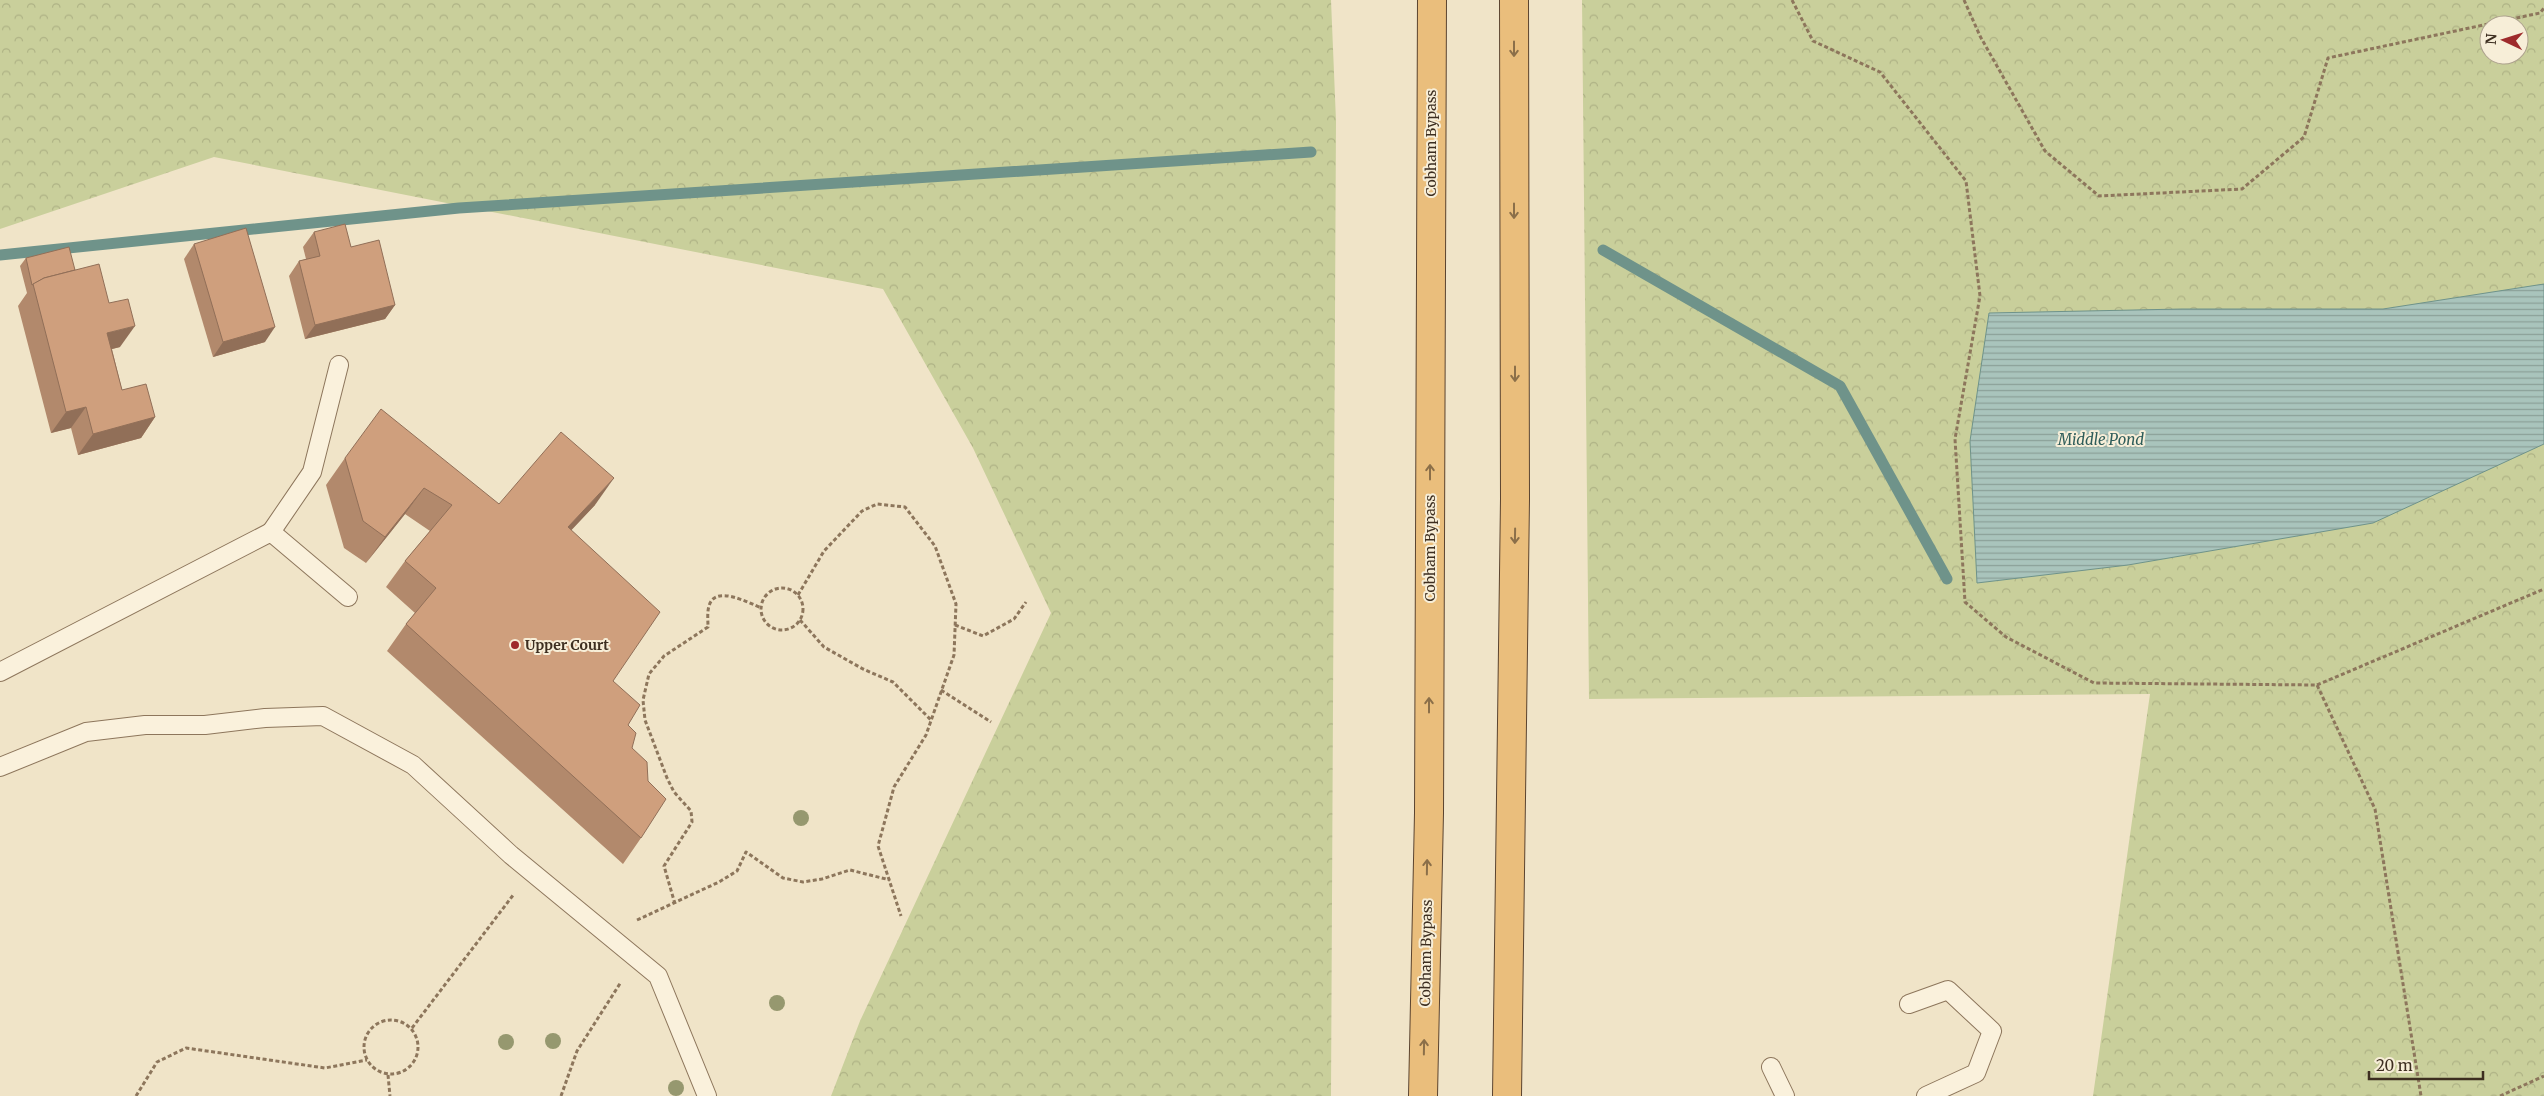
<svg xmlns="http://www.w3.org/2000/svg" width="2544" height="1096" font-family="Merriweather,serif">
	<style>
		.forest { fill: url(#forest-crowns); fill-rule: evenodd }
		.water { fill: url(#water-rules); stroke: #6f938a }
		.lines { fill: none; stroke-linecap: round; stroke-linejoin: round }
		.stream { stroke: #6f938a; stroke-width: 11 }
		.service-casing { stroke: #8d765c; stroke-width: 20 }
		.trunk-casing { stroke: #5b4430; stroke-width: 30 }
		.path { stroke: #8d765c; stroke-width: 3; stroke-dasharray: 4 2.5; stroke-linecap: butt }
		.service { stroke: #faf1dc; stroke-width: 18 }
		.trunk { stroke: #eabe7c; stroke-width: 28 }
		.tree { fill: #96986f }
		.wall { fill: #b2896c }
		.shaded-wall { fill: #916f58 }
		.building { fill: #cf9f7d; stroke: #916f58 }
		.oneway { stroke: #8b6f49 }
		.poi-dot { fill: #9e2a2b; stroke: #f7eed8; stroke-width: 2 }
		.labels { text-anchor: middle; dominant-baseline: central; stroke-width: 4; stroke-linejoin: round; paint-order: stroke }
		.street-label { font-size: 14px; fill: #3d2e20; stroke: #f7eed8 }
		.poi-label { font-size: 14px; font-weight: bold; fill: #3d2e20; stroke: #f7eed8; text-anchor: start }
		.water-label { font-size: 15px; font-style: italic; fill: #2f5d5a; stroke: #f7eed8 }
	</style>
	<defs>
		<pattern id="forest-crowns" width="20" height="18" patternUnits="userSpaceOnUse" patternTransform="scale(1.25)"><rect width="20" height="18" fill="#c9cf9b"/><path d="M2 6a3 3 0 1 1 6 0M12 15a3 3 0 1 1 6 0" fill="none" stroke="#aeb285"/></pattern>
		<pattern id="water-rules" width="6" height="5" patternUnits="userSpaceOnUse" patternTransform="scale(1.25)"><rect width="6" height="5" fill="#a9c4bc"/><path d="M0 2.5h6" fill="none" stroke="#8ba098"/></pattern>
	</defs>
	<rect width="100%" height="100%" fill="#f0e4c8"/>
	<g class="forest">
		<polygon points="0,0 1331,0 1336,121 1331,1096 831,1096 860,1021 1051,613 973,448 883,289 214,157 0,229"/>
		<path d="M1582,0H2544V1096H2093L2150,694L1589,699ZM2489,25H2519V55H2489Z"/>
	</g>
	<polygon class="water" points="2544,284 2544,444 2373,523 2128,565 1977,583 1970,441 1989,313 2182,309 2383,309"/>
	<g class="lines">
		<g class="stream">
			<polyline points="1603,250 1840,386 1947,579"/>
			<polyline points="0,255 459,208 1311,152"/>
		</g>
		<defs>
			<g id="service">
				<polyline points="271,532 312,472 339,365"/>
				<polyline points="0,672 271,532 348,597"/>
				<polyline points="0,767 86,732 145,725 205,725 265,718 323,716 413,765 511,855 658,976 707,1096"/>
				<polyline points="1909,1004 1948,990 1992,1031 1976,1073 1926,1096"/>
				<polyline points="1771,1067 1785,1096"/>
			</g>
			<g id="trunk">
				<polyline points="1423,1096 1429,813 1432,0"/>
				<polyline points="1507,1096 1515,499 1514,0"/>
			</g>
		</defs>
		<use href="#service" class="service-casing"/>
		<use href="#trunk" class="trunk-casing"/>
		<g class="path">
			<polyline points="1792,0 1813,41 1880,72 1966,181 1980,296 1955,439 1965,602 2006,637 2094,683 2317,685 2375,809 2421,1096"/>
			<polyline points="1964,0 1980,36 2045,151 2099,196 2242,189 2304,137 2328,58 2540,13 2544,8"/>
			<circle cx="782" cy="609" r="21"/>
			<polyline points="798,595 824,551 862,511 877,504 905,507 935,546 956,604 954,655 926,735 894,787 878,846 901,916"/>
			<polyline points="800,620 824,647 863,669 893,682 931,720"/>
			<polyline points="955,625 983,636 1014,619 1026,602"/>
			<polyline points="2317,685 2544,589"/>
			<polyline points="941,690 991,722"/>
			<path d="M675,904L664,866L692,822L691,811L674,792L667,778L645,720L643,700L649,674L664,656L708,627C708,621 707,612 709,606C715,584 748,603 762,608"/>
			<polyline points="637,920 719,882 737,871 746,852 783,878 803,882 822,879 850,870 890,880"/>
			<circle cx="391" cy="1047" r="27"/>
			<polyline points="412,1028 514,894"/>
			<polyline points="388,1075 390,1096"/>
			<polyline points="136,1096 157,1062 186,1048 325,1068 367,1060"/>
			<polyline points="561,1096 577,1051 621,982"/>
			<polyline points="2500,1096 2544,1076"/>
		</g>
		<use href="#service" class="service"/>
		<use href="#trunk" class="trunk"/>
	</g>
	<g class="tree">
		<circle cx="801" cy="818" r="8"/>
		<circle cx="777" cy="1003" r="8"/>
		<circle cx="553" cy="1041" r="8"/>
		<circle cx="506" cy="1042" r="8"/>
		<circle cx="676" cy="1088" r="8"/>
	</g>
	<g class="wall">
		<polygon points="314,232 351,247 395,305 385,319 305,339 289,276 299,261 306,259 303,247"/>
		<polygon points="194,244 265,342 213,357 184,259"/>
		<polygon points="26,258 75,270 120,347 112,349 122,390 155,417 141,438 78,455 71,428 51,433 18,306 27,293 20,266"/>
		<polygon points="345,458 499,504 595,505 571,530 613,681 628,725 632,748 641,838 623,864 387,651 406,624 415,613 386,587 405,561 430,531 405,514 366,563 344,548 326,485"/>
	</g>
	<g class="shaded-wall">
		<polygon points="395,305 385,319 305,339 315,325"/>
		<polygon points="135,326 120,347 92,354 107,333"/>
		<polygon points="275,327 265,342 213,357 223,342"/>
		<polygon points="86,407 71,428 51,433 66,412"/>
		<polygon points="155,417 141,438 78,455 93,434"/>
		<polygon points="614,478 595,505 549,554 568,527"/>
		<polygon points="424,488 405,514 366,563 385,537"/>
	</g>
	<g class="building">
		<polygon points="345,224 351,247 379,240 395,305 315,325 299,261 320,256 314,232"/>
		<polygon points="246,228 275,327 223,342 194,244"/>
		<polygon points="69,247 75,270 44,278 32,285 26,258"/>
		<polygon points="99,264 109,303 128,299 135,326 107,333 122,390 146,384 155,417 93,434 86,407 66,412 33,284 44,278"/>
		<polygon points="381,409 499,504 561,432 614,478 568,527 660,612 613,681 640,705 628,725 636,733 632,748 647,762 648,781 666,799 641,838 406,624 436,588 405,561 452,505 424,488 385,537 363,521 345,458"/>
	</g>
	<defs><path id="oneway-shaft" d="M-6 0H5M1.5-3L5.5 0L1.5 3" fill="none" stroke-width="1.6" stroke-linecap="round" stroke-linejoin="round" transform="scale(1.25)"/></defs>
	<g class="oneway">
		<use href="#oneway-shaft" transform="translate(1514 49) rotate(90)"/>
		<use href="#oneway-shaft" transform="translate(1514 211) rotate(90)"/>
		<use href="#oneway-shaft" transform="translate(1515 374) rotate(90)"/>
		<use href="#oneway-shaft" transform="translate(1430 472) rotate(-90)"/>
		<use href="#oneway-shaft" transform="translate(1515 536) rotate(91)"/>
		<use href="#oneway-shaft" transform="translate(1429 705) rotate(-90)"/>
		<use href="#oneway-shaft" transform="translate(1427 867) rotate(-89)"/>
		<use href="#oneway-shaft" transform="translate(1424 1047) rotate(-89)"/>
	</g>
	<circle class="poi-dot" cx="515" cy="645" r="5"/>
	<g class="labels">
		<g class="street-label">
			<text transform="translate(1431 143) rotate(-90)">Cobham Bypass</text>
			<text transform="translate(1430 548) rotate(-90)">Cobham Bypass</text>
			<text transform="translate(1426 953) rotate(-89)">Cobham Bypass</text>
		</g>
		<g class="poi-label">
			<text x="525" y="645">Upper Court</text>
		</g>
		<g class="water-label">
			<text x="2101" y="439">Middle Pond</text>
		</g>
	</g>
	<g transform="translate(2504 40) rotate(274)"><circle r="24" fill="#f7eed8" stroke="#ada18e"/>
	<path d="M0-4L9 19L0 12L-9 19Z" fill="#9e2a2b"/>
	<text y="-8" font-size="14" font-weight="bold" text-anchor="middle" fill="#3d2e20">N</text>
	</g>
	<path d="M2369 1071v8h114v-8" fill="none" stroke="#3d2e20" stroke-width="2.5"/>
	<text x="2376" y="1071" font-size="15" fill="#3d2e20" stroke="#f7eed8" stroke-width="4" paint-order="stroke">20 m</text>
</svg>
